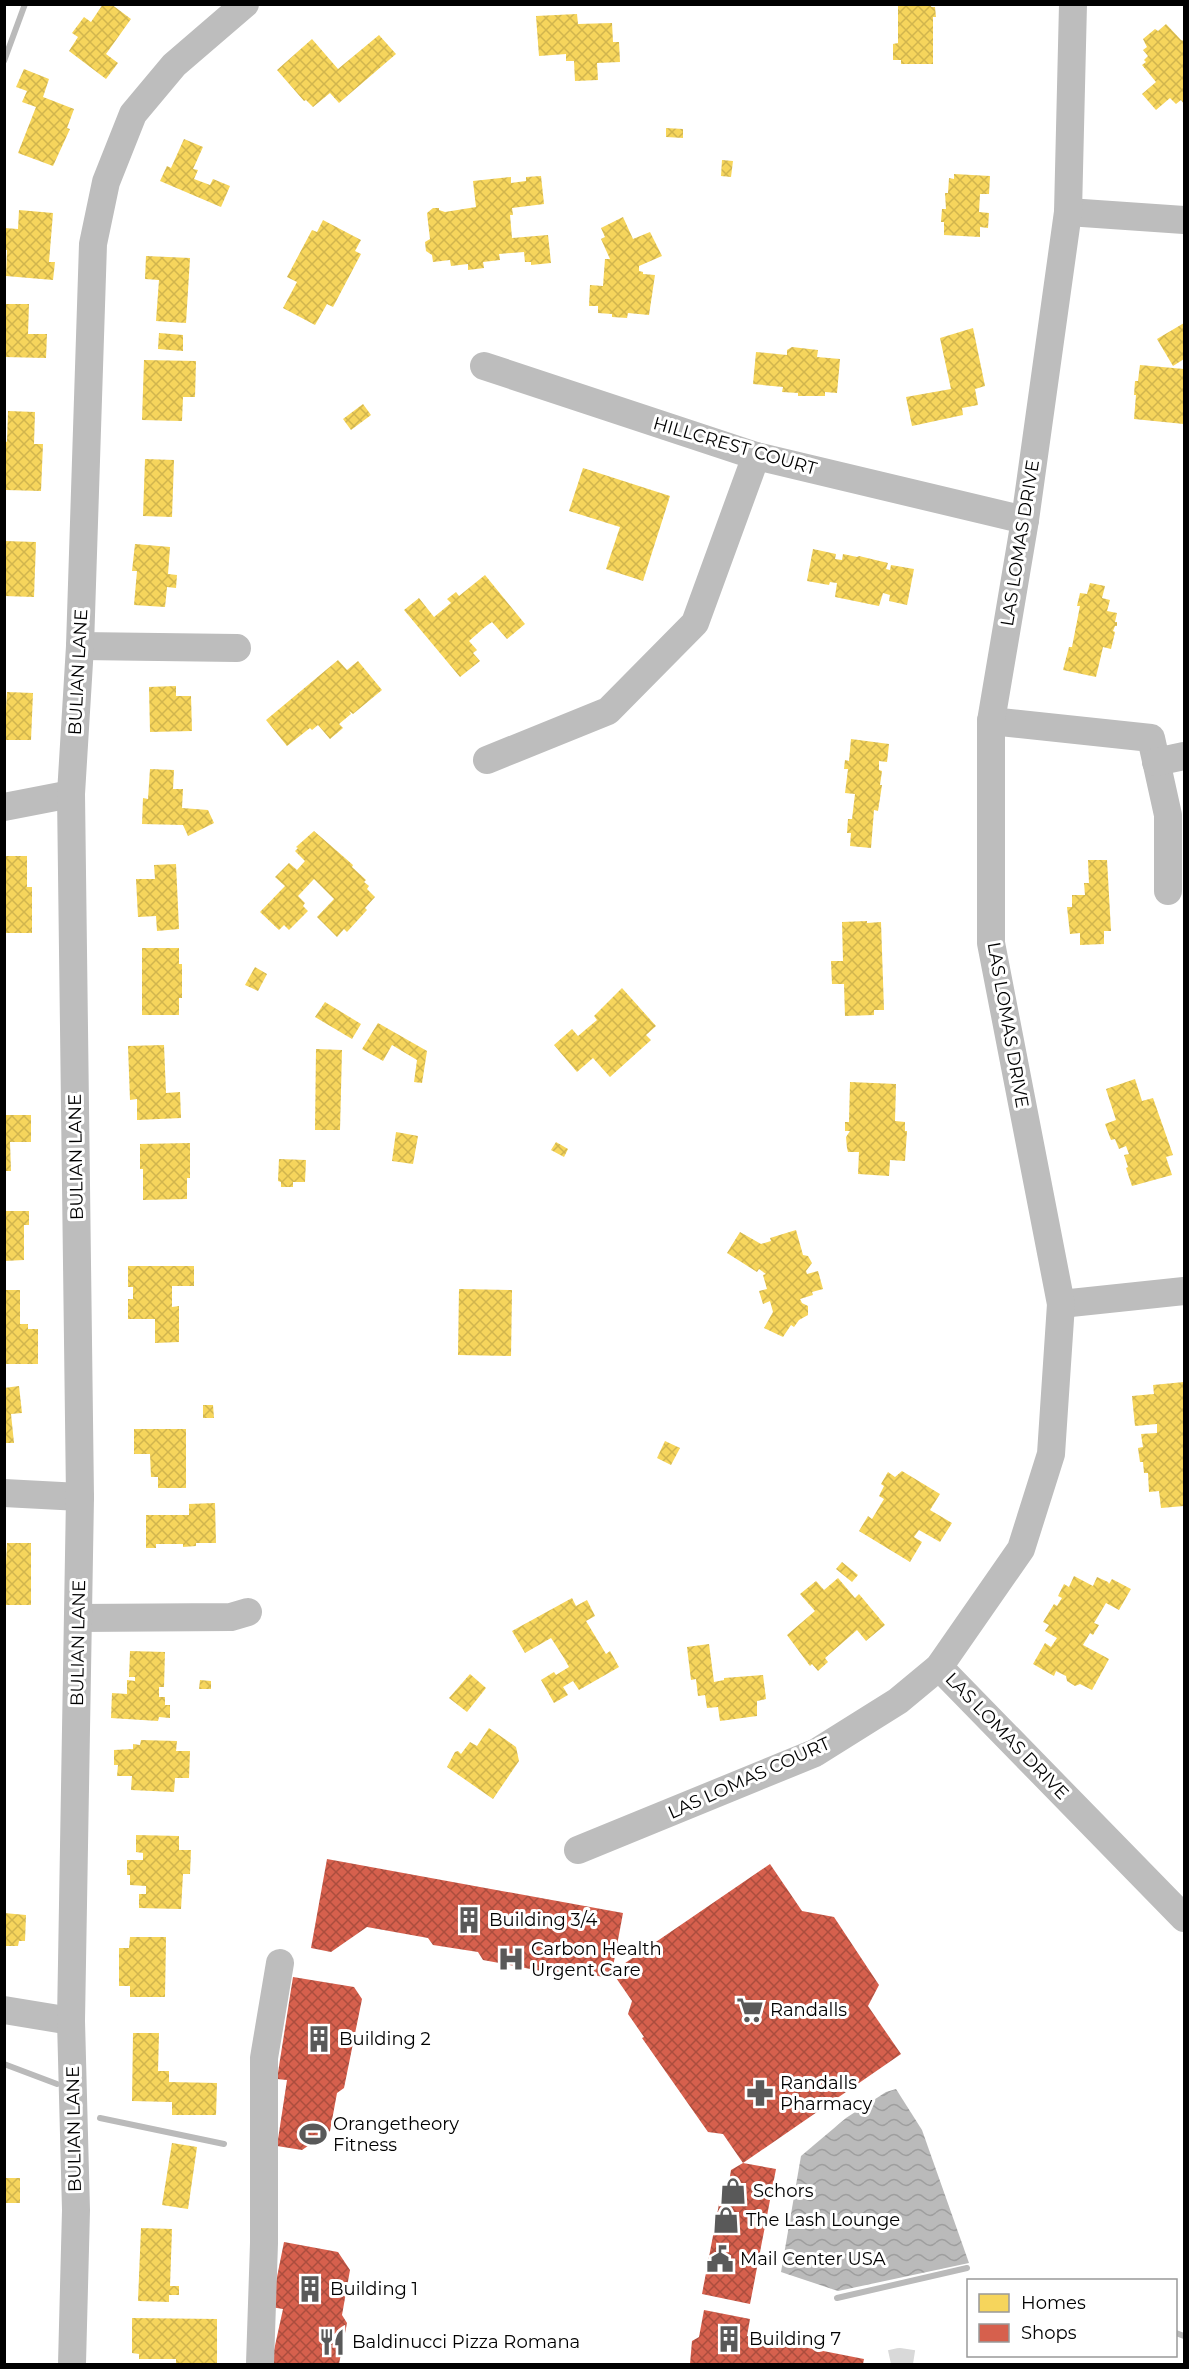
<svg xmlns="http://www.w3.org/2000/svg" width="1189" height="2369" font-family="Montserrat,sans-serif">
	<style>
		.water { fill: url(#water-waves) }
		.homes { fill: url(#homes-cross-hatch) }
		.shops { fill: url(#shops-cross-hatch) }
		.lines { fill: none; stroke-linecap: round; stroke-linejoin: round }
		.stream { stroke: #bababa; stroke-width: 6 }
		.minor-tunnel { stroke: #d9d9d9; stroke-width: 28; stroke-dasharray: 28 14; stroke-linecap: butt }
		.minor { stroke: #bdbdbd; stroke-width: 28 }
		.labels { text-anchor: middle; dominant-baseline: central; stroke-width: 6; stroke-linejoin: round; paint-order: stroke }
		.street-label { font-size: 18px; fill: #000; stroke: #fff }
		.poi-label { font-size: 18px; fill: #000; stroke: #fff; text-anchor: start }
	</style>
	<defs>
		<pattern id="water-waves" width="16" height="10" patternUnits="userSpaceOnUse" patternTransform="scale(1.5)"><rect width="16" height="10" fill="#bababa"/><path d="M0 5q4-4 8 0t8 0" fill="none" stroke="#9e9e9e"/></pattern>
		<pattern id="homes-cross-hatch" width="8" height="8" patternUnits="userSpaceOnUse" patternTransform="scale(1.5)"><rect width="8" height="8" fill="#f6d55c"/><path d="M0 0l8 8M0 8l8-8" fill="none" stroke="#d1b54e"/></pattern>
		<pattern id="shops-cross-hatch" width="8" height="8" patternUnits="userSpaceOnUse" patternTransform="scale(1.5)"><rect width="8" height="8" fill="#d6604d"/><path d="M0 0l8 8M0 8l8-8" fill="none" stroke="#ab4d3e"/></pattern>
	</defs>
	<rect width="100%" height="100%" fill="#fff"/>
	<polygon class="water" points="896,2089 922,2130 969,2263 838,2291 781,2272 801,2156 846,2118 886,2092"/>
	<g class="homes">
		<polygon points="103,4 111,4 131,19 106,54 118,63 106,79 69,51 78,37 72,33 84,17 91,22"/>
		<polygon points="898,4 932,4 931,7 935,7 936,17 933,17 933,64 901,64 901,60 893,60 893,44 898,43"/>
		<polygon points="577,14 578,24 612,23 613,42 619,42 620,62 597,63 598,80 575,81 574,61 566,61 566,54 539,56 536,16"/>
		<polygon points="1166,24 1181,40 1184,41 1184,104 1181,100 1176,104 1170,98 1156,110 1142,94 1156,82 1142,65 1146,62 1144,60 1148,56 1143,50 1147,47 1143,39 1155,29 1158,31"/>
		<polygon points="379,35 396,54 339,103 330,93 313,107 306,100 304,101 277,70 312,39 338,69"/>
		<polygon points="24,69 49,79 43,97 74,109 67,128 70,129 53,166 18,153 36,107 22,102 27,91 16,87"/>
		<polygon points="666,128 683,129 683,138 666,137"/>
		<polygon points="184,139 203,147 193,169 198,170 194,179 210,185 213,179 230,186 221,207 160,181 167,166 171,168"/>
		<polygon points="722,160 733,161 731,177 721,176"/>
		<polygon points="954,174 990,176 989,194 980,194 979,212 989,213 988,228 980,227 980,237 944,235 944,222 941,222 942,209 946,209 945,193 948,193 949,178 954,179"/>
		<polygon points="541,176 544,204 512,208 513,215 510,215 512,238 548,235 551,263 531,265 531,262 525,262 524,252 499,254 500,260 483,262 484,268 468,270 468,264 451,266 450,260 433,262 432,255 426,251 425,242 430,239 427,213 433,208 439,208 439,210 445,212 476,207 473,181 511,177 511,183 526,181 526,177"/>
		<polygon points="19,210 53,213 49,262 55,262 53,280 6,276 7,250 4,250 4,228 18,229"/>
		<polygon points="623,217 633,239 650,232 662,256 639,266 639,271 643,272 643,274 655,275 649,315 628,313 627,318 612,317 612,314 598,313 598,306 589,306 590,285 603,286 605,259 610,259 601,239 605,237 601,228"/>
		<polygon points="323,220 361,240 355,251 361,254 333,307 327,304 315,325 283,308 297,282 287,277 312,230 317,232"/>
		<polygon points="146,256 190,258 186,323 156,321 159,280 145,279"/>
		<polygon points="4,304 29,304 28,334 47,334 46,358 4,357"/>
		<polygon points="1184,323 1184,359 1173,366 1157,339"/>
		<polygon points="973,328 985,386 975,389 978,405 962,408 963,415 912,426 906,397 951,389 940,338"/>
		<polygon points="159,333 183,335 183,351 158,349"/>
		<polygon points="792,347 818,350 817,357 840,359 837,393 825,392 825,396 798,396 798,393 782,392 783,387 753,384 756,352 787,355 787,350"/>
		<polygon points="144,360 196,361 195,397 183,397 182,421 142,420"/>
		<polygon points="1140,365 1184,369 1184,424 1134,419 1136,395 1134,395 1135,381 1138,381"/>
		<polygon points="363,404 371,415 351,430 343,419"/>
		<polygon points="8,411 35,412 34,444 43,444 41,491 6,490 5,441 7,442"/>
		<polygon points="145,459 174,460 172,517 143,516"/>
		<polygon points="583,468 670,496 643,581 606,569 620,527 569,511"/>
		<polygon points="4,541 36,542 34,597 4,596"/>
		<polygon points="135,544 170,547 168,574 177,575 176,588 167,587 165,607 134,605 137,571 132,571"/>
		<polygon points="813,549 836,554 835,559 842,560 843,554 857,557 859,556 888,563 886,569 890,570 891,565 914,569 907,605 889,601 890,595 883,593 879,606 835,597 837,583 830,582 829,585 807,581"/>
		<polygon points="485,575 525,624 507,639 492,622 485,627 469,641 477,650 473,653 480,661 460,677 404,610 419,598 434,617 451,603 447,599 456,592 459,596"/>
		<polygon points="1090,583 1105,586 1102,598 1110,600 1107,611 1117,613 1115,622 1117,622 1117,626 1115,626 1113,631 1115,632 1111,649 1103,647 1096,677 1063,670 1069,647 1072,647 1080,606 1077,606 1080,593 1087,594"/>
		<polygon points="338,660 347,670 358,661 382,690 353,714 349,711 351,714 339,724 343,728 330,739 318,725 312,730 310,728 287,746 266,720"/>
		<polygon points="176,686 176,696 191,696 192,731 150,732 149,687"/>
		<polygon points="7,692 33,693 31,740 4,740"/>
		<polygon points="851,739 889,744 887,762 879,761 879,770 882,771 880,785 882,785 878,811 874,810 871,848 850,846 851,833 847,833 848,819 852,819 855,794 845,793 848,769 844,769 845,760 849,761"/>
		<polygon points="150,769 174,770 173,789 183,789 182,808 208,810 214,823 188,836 183,825 142,824 143,798 148,799"/>
		<polygon points="314,831 353,865 352,867 366,880 364,882 369,886 367,889 375,897 365,908 367,910 347,932 344,929 337,937 317,917 334,899 314,879 298,896 305,903 303,906 308,911 289,930 284,925 279,930 260,912 285,886 275,877 289,863 297,870 305,861 295,851 298,848 296,847"/>
		<polygon points="4,856 27,856 27,887 32,887 32,933 4,933"/>
		<polygon points="1088,860 1107,860 1111,931 1104,931 1104,944 1080,945 1080,933 1070,934 1067,907 1072,907 1072,895 1085,895 1084,883 1089,883"/>
		<polygon points="176,864 179,929 157,931 156,916 138,917 136,879 155,879 154,865"/>
		<polygon points="867,921 867,923 881,922 884,1010 874,1010 874,1015 845,1016 844,984 832,984 831,961 843,961 842,922"/>
		<polygon points="142,948 179,948 179,964 182,964 182,998 179,998 179,1015 142,1015"/>
		<polygon points="255,967 267,974 258,991 245,985"/>
		<polygon points="622,988 656,1026 646,1035 651,1040 610,1077 593,1058 577,1072 554,1045 572,1029 578,1036 597,1020 594,1016"/>
		<polygon points="325,1002 361,1024 352,1039 315,1017"/>
		<polygon points="378,1023 427,1051 422,1083 414,1082 417,1060 392,1045 383,1061 362,1049"/>
		<polygon points="164,1045 166,1093 180,1092 181,1118 137,1120 137,1099 130,1100 128,1046"/>
		<polygon points="316,1049 342,1050 340,1130 315,1130"/>
		<polygon points="1135,1079 1142,1101 1153,1098 1173,1155 1166,1157 1172,1175 1132,1186 1126,1168 1128,1167 1124,1155 1129,1154 1126,1146 1119,1149 1115,1139 1111,1140 1105,1124 1116,1120 1106,1089"/>
		<polygon points="850,1082 896,1084 895,1121 905,1122 905,1131 907,1131 905,1161 890,1160 889,1176 858,1174 859,1152 848,1152 847,1148 846,1137 850,1131 845,1131 845,1122 849,1122"/>
		<polygon points="4,1115 31,1115 31,1142 10,1142 11,1171 4,1171"/>
		<polygon points="396,1132 418,1136 413,1164 392,1161"/>
		<polygon points="556,1142 568,1149 564,1157 551,1150"/>
		<polygon points="190,1143 190,1178 187,1178 187,1199 143,1200 143,1169 140,1169 140,1144"/>
		<polygon points="279,1159 306,1160 305,1182 293,1182 293,1187 281,1187 281,1182 278,1181"/>
		<polygon points="4,1211 29,1211 29,1225 24,1225 24,1260 4,1261"/>
		<polygon points="796,1230 803,1255 808,1256 812,1263 806,1271 807,1274 818,1271 823,1289 812,1292 813,1295 800,1299 802,1303 808,1306 808,1315 799,1320 794,1327 791,1325 783,1337 764,1328 773,1312 770,1301 763,1304 759,1291 767,1289 763,1275 766,1274 759,1269 757,1272 727,1253 740,1232 761,1244 771,1241 770,1238"/>
		<polygon points="128,1266 194,1266 194,1286 172,1286 172,1307 179,1306 179,1342 155,1343 155,1319 128,1319 128,1299 133,1299 133,1287 128,1287"/>
		<polygon points="459,1289 512,1290 511,1356 458,1355"/>
		<polygon points="4,1290 20,1290 20,1324 28,1324 28,1329 38,1329 38,1364 4,1364"/>
		<polygon points="1184,1382 1184,1506 1161,1508 1159,1491 1149,1492 1148,1473 1144,1473 1143,1462 1140,1462 1138,1448 1143,1447 1141,1434 1157,1433 1157,1424 1135,1426 1132,1396 1154,1394 1153,1385"/>
		<polygon points="19,1386 22,1413 11,1414 14,1443 4,1443 4,1388"/>
		<polygon points="203,1405 213,1405 214,1418 203,1418"/>
		<polygon points="134,1429 186,1429 186,1488 158,1488 158,1477 151,1477 150,1454 134,1454"/>
		<polygon points="665,1441 680,1448 671,1465 657,1458"/>
		<polygon points="902,1471 940,1494 930,1510 952,1523 940,1542 919,1530 914,1537 922,1542 910,1562 859,1531 868,1516 872,1519 884,1499 879,1496 884,1486 881,1484 888,1472 895,1477"/>
		<polygon points="215,1503 216,1543 196,1543 196,1546 183,1547 183,1544 156,1544 156,1548 146,1548 146,1515 189,1515 189,1504"/>
		<polygon points="7,1543 31,1543 31,1605 4,1605"/>
		<polygon points="842,1562 858,1575 852,1582 836,1569"/>
		<polygon points="1074,1576 1093,1586 1097,1577 1108,1582 1109,1584 1112,1579 1131,1589 1119,1610 1106,1603 1094,1623 1099,1625 1093,1635 1090,1633 1083,1645 1109,1659 1092,1690 1080,1684 1075,1686 1067,1681 1066,1676 1056,1671 1054,1676 1033,1664 1045,1643 1051,1647 1057,1638 1045,1631 1049,1625 1043,1622 1054,1604 1057,1606 1062,1598 1058,1596 1064,1584 1069,1587"/>
		<polygon points="838,1578 855,1598 859,1594 885,1625 866,1641 857,1630 825,1658 828,1662 818,1671 812,1664 810,1666 787,1635 815,1611 800,1594 816,1581 824,1590"/>
		<polygon points="572,1598 576,1606 587,1600 595,1616 586,1621 606,1654 610,1651 619,1667 579,1690 573,1681 563,1687 568,1695 554,1703 541,1680 554,1672 556,1675 569,1667 564,1658 551,1638 525,1653 512,1631"/>
		<polygon points="709,1644 714,1682 724,1680 724,1678 763,1675 766,1699 757,1701 757,1716 720,1721 718,1707 707,1708 705,1695 698,1696 696,1679 691,1680 687,1647"/>
		<polygon points="130,1651 165,1652 164,1687 159,1687 159,1697 165,1697 165,1705 170,1705 170,1718 159,1717 158,1721 111,1718 112,1693 127,1694 127,1680 135,1681 135,1677 129,1677"/>
		<polygon points="470,1674 486,1688 467,1712 449,1698"/>
		<polygon points="200,1680 211,1681 211,1689 199,1689"/>
		<polygon points="489,1728 516,1747 519,1761 493,1799 447,1767 455,1752 458,1751 461,1754 470,1742 477,1746"/>
		<polygon points="141,1740 177,1741 176,1751 190,1751 189,1778 175,1778 174,1792 131,1790 132,1776 117,1776 118,1765 114,1765 114,1750 133,1749 133,1744 140,1745"/>
		<polygon points="136,1835 179,1836 179,1850 191,1850 190,1874 183,1874 181,1909 139,1908 139,1894 146,1894 146,1886 130,1885 130,1875 127,1875 127,1860 143,1860 143,1853 136,1852"/>
		<polygon points="4,1913 26,1915 25,1941 19,1941 18,1946 4,1946"/>
		<polygon points="130,1937 166,1937 165,1997 130,1997 130,1986 119,1986 119,1948 129,1948"/>
		<polygon points="133,2033 159,2033 158,2071 169,2071 169,2082 217,2083 216,2115 172,2115 172,2102 132,2101"/>
		<polygon points="172,2143 197,2147 188,2209 162,2205"/>
		<rect x="4" y="2178" width="16" height="25"/>
		<polygon points="141,2228 172,2229 170,2286 179,2286 179,2295 169,2295 169,2302 138,2301"/>
		<polygon points="132,2318 217,2319 217,2364 176,2364 176,2359 139,2359 139,2354 132,2353"/>
	</g>
	<g class="shops">
		<polygon points="327,1859 623,1913 612,1972 604,1977 580,1973 573,1977 483,1960 478,1952 433,1945 428,1938 367,1927 331,1952 311,1948"/>
		<polygon points="770,1864 802,1911 834,1917 879,1985 868,2006 901,2054 743,2163 776,2169 750,2304 702,2294 719,2204 726,2201 731,2170 743,2163 723,2134 708,2132 642,2038 644,2037 628,2014 632,2001 612,1972"/>
		<polygon points="293,1977 354,1987 362,1999 344,2088 337,2093 330,2131 302,2150 277,2146 287,2080 277,2079"/>
		<polygon points="284,2242 338,2252 350,2270 342,2315 347,2323 339,2364 271,2364 283,2309 271,2307"/>
		<polygon points="704,2310 750,2319 747,2336 864,2359 863,2364 690,2364 692,2341 699,2337"/>
	</g>
	<g class="lines">
		<g class="stream">
			<polyline points="4,61 25,4"/>
			<polyline points="4,2064 57,2084"/>
			<polyline points="100,2118 224,2144"/>
			<polyline points="837,2298 967,2268"/>
			<polyline points="1176,2333 1184,2336"/>
		</g>
		<polyline class="minor-tunnel" points="891,2364 900,2362 913,2364"/>
		<g class="minor">
			<polyline points="1068,212 1184,220"/>
			<polyline points="484,366 756,456 1025,520"/>
			<polyline points="80,646 237,648"/>
			<polyline points="991,721 1151,738 1168,815 1168,891"/>
			<polyline points="487,760 608,711 695,623 756,456"/>
			<polyline points="1156,762 1184,756"/>
			<polyline points="4,807 71,794"/>
			<polyline points="1061,1304 1184,1291"/>
			<polyline points="4,1493 80,1497"/>
			<polyline points="78,1618 231,1617 248,1612"/>
			<polyline points="939,1667 1184,1918"/>
			<polyline points="578,1850 815,1753 898,1701 939,1667 1021,1549 1051,1454 1061,1304 991,943 991,721 1025,520 1068,212 1073,4"/>
			<polyline points="4,2010 71,2021"/>
			<polyline points="72,2364 76,2210 71,2021 80,1497 71,794 80,646 93,244 106,182 133,114 174,65 245,4"/>
			<polyline points="260,2364 264,2243 264,2058 280,1963"/>
		</g>
	</g>
	<defs>
		<symbol id="building-bare" viewBox="-9 -9 18 18"><path d="M-4-6H4V6H1V3H-1V6H-4ZM-2.5-4.3h1.7v1.8h-1.7ZM.8-4.3h1.7v1.8H.8ZM-2.5-1h1.7V.8h-1.7ZM.8-1h1.7V.8H.8Z" fill="#595959" stroke="#fff" stroke-width="2.5" paint-order="stroke"/></symbol>
		<symbol id="hospital-bare" viewBox="-9 -9 18 18"><path d="M-5-5h3v3.5h4V-5h3V5h-3V1.5h-4V5h-3Z" fill="#595959" stroke="#fff" stroke-width="2.5" paint-order="stroke"/></symbol>
		<symbol id="supermarket-bare" viewBox="-9 -9 18 18"><path d="M-6-5.5h2.5l.6 2H6L4.5 2H-2.5L-4.4-4H-6ZM-1.5 3.2a1.3 1.3 0 1 0 .1 0ZM3 3.2a1.3 1.3 0 1 0 .1 0Z" fill="#595959" stroke="#fff" stroke-width="2.5" paint-order="stroke"/></symbol>
		<symbol id="pharmacy-bare" viewBox="-9 -9 18 18"><path d="M-2-6h4v4h4v4h-4v4h-4v-4h-4v-4h4Z" fill="#595959" stroke="#fff" stroke-width="2.5" paint-order="stroke"/></symbol>
		<symbol id="stadium-bare" viewBox="-9 -9 18 18"><path d="M0-5a6.5 5 0 1 0 0 10a6.5 5 0 1 0 0-10ZM-3.5-1.8h7v3.6h-7Z" fill="#595959" stroke="#fff" stroke-width="2.5" paint-order="stroke"/></symbol>
		<symbol id="shop-bare" viewBox="-9 -9 18 18"><path d="M-5-2.5h2.3a2.7 3.5 0 0 1 5.4 0H5L5.5 6h-11ZM-1.5-2.5h3a1.5 2.3 0 0 0-3 0Z" fill="#595959" stroke="#fff" stroke-width="2.5" paint-order="stroke"/></symbol>
		<symbol id="civic-bare" viewBox="-9 -9 18 18"><path d="M-.6-6.5H3V-4.5H.6V-3L4-1V1h2V6H-6V1h2V-1L-.6-3ZM-1.2 2.5V6h2.4V2.5Z" fill="#595959" stroke="#fff" stroke-width="2.5" paint-order="stroke"/></symbol>
		<symbol id="restaurant-bare" viewBox="-9 -9 18 18"><path d="M-5-6h1v4h1v-4h1v4h1v-4h1v5L-1.5 .5V6h-2V.5L-5-1ZM5-6V6H3V1.5H1.5Q1.5-4 5-6Z" fill="#595959" stroke="#fff" stroke-width="2.5" paint-order="stroke"/></symbol>
	</defs>
	<g fill-rule="evenodd">
		<use href="#building-bare" x="450" y="1901" width="38" height="38"/>
		<use href="#hospital-bare" x="492" y="1940" width="38" height="38"/>
		<use href="#supermarket-bare" x="731" y="1991" width="38" height="38"/>
		<use href="#building-bare" x="300" y="2020" width="38" height="38"/>
		<use href="#pharmacy-bare" x="741" y="2074" width="38" height="38"/>
		<use href="#stadium-bare" x="294" y="2115" width="38" height="38"/>
		<use href="#shop-bare" x="714" y="2172" width="38" height="38"/>
		<use href="#shop-bare" x="707" y="2201" width="38" height="38"/>
		<use href="#civic-bare" x="701" y="2240" width="38" height="38"/>
		<use href="#building-bare" x="291" y="2270" width="38" height="38"/>
		<use href="#building-bare" x="710" y="2320" width="38" height="38"/>
		<use href="#restaurant-bare" x="313" y="2323" width="38" height="38"/>
	</g>
	<g class="labels">
		<g class="street-label">
			<text transform="translate(735 446) rotate(16)">HILLCREST COURT</text>
			<text transform="translate(1020 543) rotate(-81)">LAS LOMAS DRIVE</text>
			<text transform="translate(78 672) rotate(-87)">BULIAN LANE</text>
			<text transform="translate(1008 1025) rotate(80)">LAS LOMAS DRIVE</text>
			<text transform="translate(76 1157) rotate(-91)">BULIAN LANE</text>
			<text transform="translate(78 1643) rotate(-89)">BULIAN LANE</text>
			<text transform="translate(1007 1736) rotate(46)">LAS LOMAS DRIVE</text>
			<text transform="translate(749 1778) rotate(-24)">LAS LOMAS COURT</text>
			<text transform="translate(74 2129) rotate(-91)">BULIAN LANE</text>
		</g>
		<g class="poi-label">
			<text x="489" y="1920">Building 3/4</text>
			<text x="531" y="1949">Carbon Health<tspan x="531" dy="21">Urgent Care</tspan></text>
			<text x="770" y="2010">Randalls</text>
			<text x="339" y="2039">Building 2</text>
			<text x="780" y="2083">Randalls<tspan x="780" dy="21">Pharmacy</tspan></text>
			<text x="333" y="2124">Orangetheory<tspan x="333" dy="21">Fitness</tspan></text>
			<text x="753" y="2191">Schors</text>
			<text x="746" y="2220">The Lash Lounge</text>
			<text x="740" y="2259">Mail Center USA</text>
			<text x="330" y="2289">Building 1</text>
			<text x="749" y="2339">Building 7</text>
			<text x="352" y="2342">Baldinucci Pizza Romana</text>
		</g>
	</g>
	<rect width="1189" height="2369" fill="none" stroke="#000000" stroke-width="12"/>
	<rect x="967" y="2279" width="210" height="78" fill="#ffffff" stroke="#999999" stroke-width="1.5"/>
	<rect x="979" y="2294" width="30" height="18" fill="#f6d55c" stroke="#999999" stroke-width="1.5"/>
	<text x="1021" y="2309" font-size="18" fill="#000000">Homes</text>
	<rect x="979" y="2324" width="30" height="18" fill="#d6604d" stroke="#999999" stroke-width="1.5"/>
	<text x="1021" y="2339" font-size="18" fill="#000000">Shops</text>
</svg>
